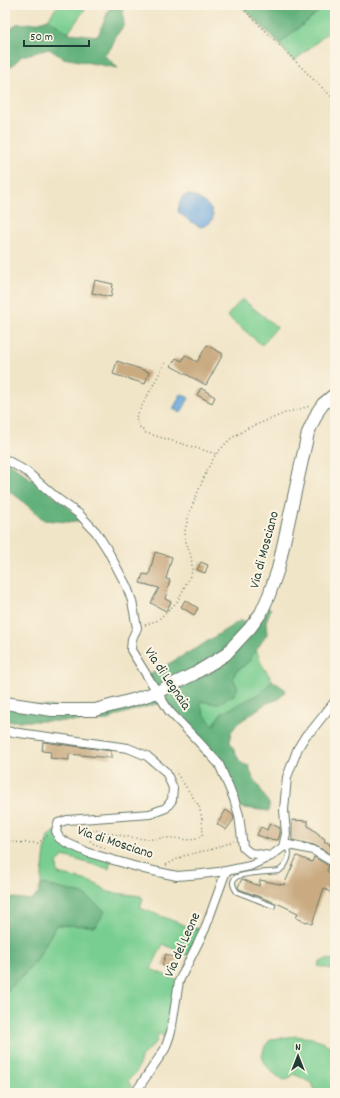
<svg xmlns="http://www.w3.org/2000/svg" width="340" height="1098" font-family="Dekko,sans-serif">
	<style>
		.green { fill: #78ce91; stroke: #4c8662 }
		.forest { fill: #62b17b; stroke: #407758 }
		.water { fill: #6ca8dd; stroke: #467288 }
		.building { fill: #c9aa81 }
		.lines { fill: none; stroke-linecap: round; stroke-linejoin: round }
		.lane-casing { stroke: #687868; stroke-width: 6 }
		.street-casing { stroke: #687868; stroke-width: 10 }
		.secondary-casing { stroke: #687868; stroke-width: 14 }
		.path { stroke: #687868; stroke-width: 1.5; stroke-dasharray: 1 3; stroke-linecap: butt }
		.lane { stroke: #fff; stroke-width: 4 }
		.street { stroke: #fff; stroke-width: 8 }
		.secondary { stroke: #fff; stroke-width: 12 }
		.labels { text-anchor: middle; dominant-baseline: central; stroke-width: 4; stroke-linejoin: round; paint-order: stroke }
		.street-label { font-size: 14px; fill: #1f3d34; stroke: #fcf5e5 }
	</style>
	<rect width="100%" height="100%" fill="#fcf5e5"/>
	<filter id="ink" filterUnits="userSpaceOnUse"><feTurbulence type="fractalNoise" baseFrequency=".025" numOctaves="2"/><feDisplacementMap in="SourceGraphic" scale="8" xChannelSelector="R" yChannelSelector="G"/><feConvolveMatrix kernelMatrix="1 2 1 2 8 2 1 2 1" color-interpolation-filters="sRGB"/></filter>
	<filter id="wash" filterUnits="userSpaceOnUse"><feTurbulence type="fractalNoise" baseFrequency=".012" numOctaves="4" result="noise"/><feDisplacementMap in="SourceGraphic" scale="16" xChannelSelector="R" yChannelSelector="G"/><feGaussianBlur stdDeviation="0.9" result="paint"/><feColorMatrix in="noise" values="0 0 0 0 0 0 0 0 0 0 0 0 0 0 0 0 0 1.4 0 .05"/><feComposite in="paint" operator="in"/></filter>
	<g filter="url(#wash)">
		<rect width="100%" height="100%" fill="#f1e5c8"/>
		<g class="green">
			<polygon points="58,5 88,5 68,33 48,19"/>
			<polygon points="327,5 335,5 335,27 294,61 279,44"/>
			<polygon points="242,299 277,327 262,345 227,316"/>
			<path d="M256,649L261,663L272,680L264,690L255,696L221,714L214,725C207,720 200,710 200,701L217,704L236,671L244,666L249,661Z"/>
			<path d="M56,831L59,838L111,859L109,869L63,856L57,864L58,874C74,878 95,880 108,892L141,896L143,899L140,908L192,928L205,929L191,957L163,944L151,969L179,981L168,1039L158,1033L157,1041L142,1056L136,1073L128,1080L135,1093H5V991L11,988L35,963L56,925L96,926L83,894L41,884L45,851L48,836Z"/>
			<polygon points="326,959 335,960 335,970 318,966 319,963"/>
			<path d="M296,1036L312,1038L328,1045L335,1046V1093H317L311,1083L294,1074L289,1079L283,1080C273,1073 266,1068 262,1056L265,1046L271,1039Z"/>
		</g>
		<g class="forest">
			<polygon points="116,5 119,5 123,10 124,25 116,36 111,48 104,55 118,68 63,58 49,49 22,56 5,72 5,36 16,24 36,23 48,19 68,33 98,36 109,9"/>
			<polygon points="240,5 327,5 279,44"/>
			<polygon points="5,459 85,520 67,522 44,520 20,499 5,488"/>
			<path d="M264,605L271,609L266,621L267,634L249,661L244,666L236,671L233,678L238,688L234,695L217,704L201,701C200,710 207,720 214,725L220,714L255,696L264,690L272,680L286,690L279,699L265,704L237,724L231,732L230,742L239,760L243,764L249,766L253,779L258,785L269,804V811L237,807L219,764L163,702L121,714L108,720L74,721H5V703L95,710L156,692L147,676L200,646L241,620L253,624Z"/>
			<polygon points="41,884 83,894 105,911 96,926 56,925 35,963 11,988 5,991 5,897 31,900 38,894"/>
		</g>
		<g class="water">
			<path d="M187,195C203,195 228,220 201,227L191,222L178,212L179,205L182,197Z"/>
			<polygon points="181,394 189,398 181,413 173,409"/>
		</g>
		<g id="blocks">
			<g class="building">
				<polygon points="95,280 113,284 111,297 92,293"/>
				<polygon points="207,345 223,354 206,385 171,366 176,358 182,361 185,355 197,362"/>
				<polygon points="117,361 149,372 145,384 113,374"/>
				<polygon points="201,388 215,397 212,403 197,395"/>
				<polygon points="155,552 172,557 166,579 170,580 165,599 171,602 166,611 151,603 159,588 140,583 143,574 149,575"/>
				<polygon points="201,562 208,565 205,573 197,570"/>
				<polygon points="185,600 198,608 194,615 181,607"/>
				<polygon points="43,742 111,751 111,758 69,754 69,760 50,758 51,752 42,751"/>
				<polygon points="226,810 233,815 234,819 226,830 217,824"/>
				<polygon points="292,820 308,821 308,826 319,834 319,835 325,839 324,841 330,844 329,845 334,848 332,851 334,853 333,855 314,845 292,840"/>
				<polygon points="270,823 280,828 280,834 278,840 268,839 257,835 261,827 267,830"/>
				<polygon points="297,856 312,862 314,857 329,866 327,871 335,877 335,896 324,888 312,924 296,918 298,913 281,905 239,889 238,887 242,879 259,886 260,880 284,885"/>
				<polygon points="166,954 177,959 172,970 162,965"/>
			</g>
		</g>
	</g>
	<g filter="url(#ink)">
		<use href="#blocks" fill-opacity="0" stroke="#687868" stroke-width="1"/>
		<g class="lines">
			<defs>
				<path id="lane" d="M273,906L237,892C234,888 231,882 235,878C240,873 271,872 279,871C286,866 291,856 288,849L284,848"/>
				<g id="street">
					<polyline points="5,459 27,472 58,499 79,514 96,532 107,549 127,587 132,601 137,628 132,639 131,650 169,711 197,740 219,764 234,799 239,815 243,847 250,853 271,856"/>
					<polyline points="5,731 128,748 147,756 166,772 173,788 172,800 166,808 150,814 67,820 58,823 56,831 59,838 67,843 89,853 144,869 177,876 202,874 226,871 250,866 271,856 283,847 286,834 284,810 287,777 298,748 306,735 312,730 335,701"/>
					<polyline points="284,844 313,850 335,863"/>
					<polyline points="135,1093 165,1049 171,1032 179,981 205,929 226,871"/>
				</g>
				<polyline id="secondary" points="5,703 52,710 95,710 136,699 157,692 194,674 225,655 250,628 261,613 269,595 278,569 308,433 318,411 323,404 335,394"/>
			</defs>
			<use href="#lane" class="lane-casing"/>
			<use href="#street" class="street-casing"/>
			<use href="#secondary" class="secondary-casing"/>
			<g class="path">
				<polyline points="240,5 310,76 335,100"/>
				<path d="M165,363L136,417C137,425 140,428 146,433L216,454"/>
				<polyline points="145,625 158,620 177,602 192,572 192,564 191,556 185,539 185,531 189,513 208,468 216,454 230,439 248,428 288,412 310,406"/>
				<polyline points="5,842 38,843 49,835"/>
				<path d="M105,848L92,843L89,839L90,834L94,830C111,833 128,838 146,839C154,840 163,837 171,838C182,838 194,844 203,834L202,818L199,806L175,771"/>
				<polyline points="166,865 183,856 213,849 234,841"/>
			</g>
			<use href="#lane" class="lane"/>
			<use href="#street" class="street"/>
			<use href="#secondary" class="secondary"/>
		</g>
	</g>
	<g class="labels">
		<g class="street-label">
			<text transform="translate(265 550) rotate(-75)">Via di Mosciano</text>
			<text transform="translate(167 679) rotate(56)">Via di Legnaia</text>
			<text transform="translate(115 843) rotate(18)">Via di Mosciano</text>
			<text transform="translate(183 945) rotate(-66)">Via del Leone</text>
		</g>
	</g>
	<rect width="340" height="1098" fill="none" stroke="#fcf5e5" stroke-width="20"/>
	<g transform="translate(298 1056)" stroke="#fcf5e5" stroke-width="3" paint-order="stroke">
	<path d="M0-3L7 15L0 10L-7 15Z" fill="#1f3d34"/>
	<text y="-6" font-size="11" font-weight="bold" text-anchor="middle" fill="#1f3d34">N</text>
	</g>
	<path d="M24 40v6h65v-6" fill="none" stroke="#1f3d34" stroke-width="2"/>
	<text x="30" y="40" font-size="12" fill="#1f3d34" stroke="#fcf5e5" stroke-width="3" paint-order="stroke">50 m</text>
</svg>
